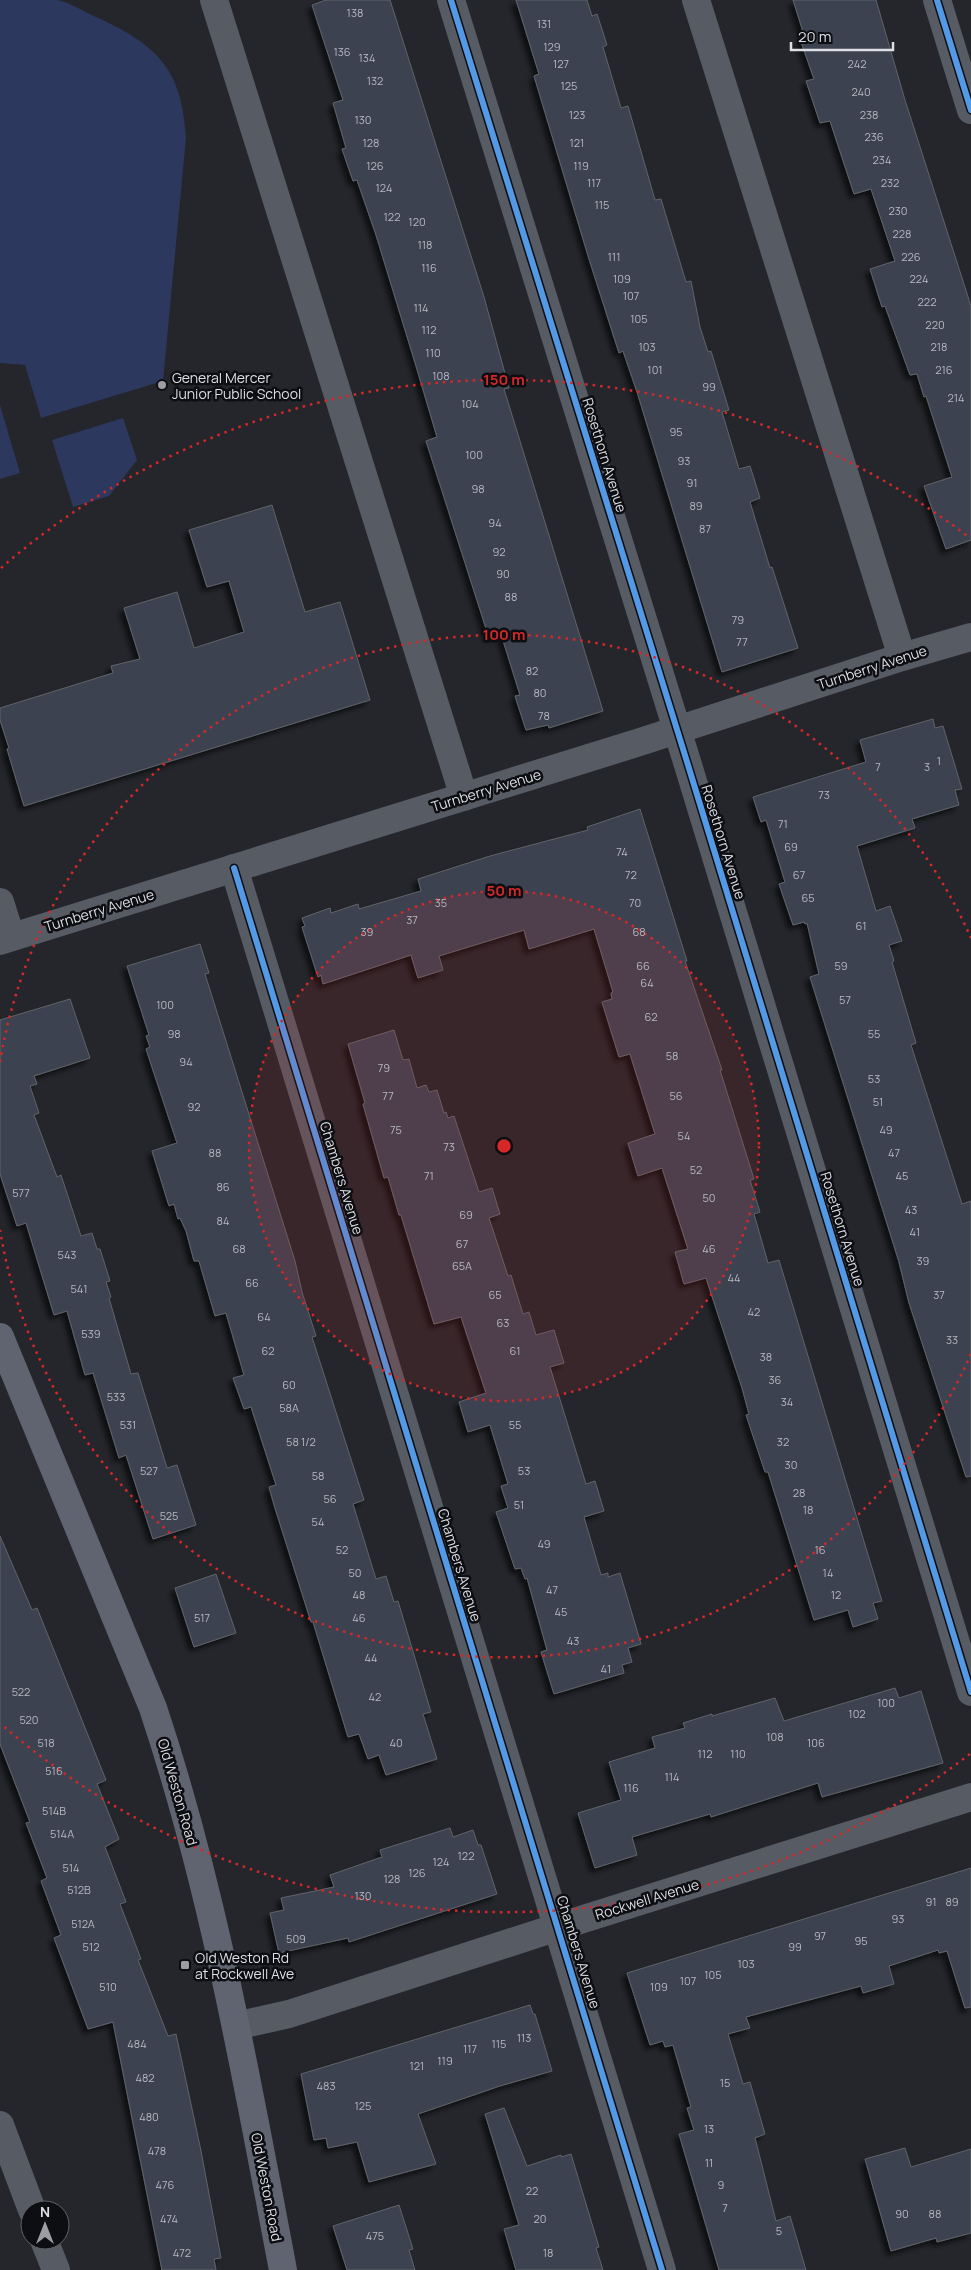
<svg xmlns="http://www.w3.org/2000/svg" width="971" height="2270" font-family="Manrope,sans-serif">
	<style>
		.green { fill: #2c385d }
		.building { fill: #3d4251; stroke: #616368; filter: url(#shadow) }
		.lines { fill: none; stroke-linecap: round; stroke-linejoin: round }
		.minor { stroke: #575b64; stroke-width: 28 }
		.major { stroke: #606471; stroke-width: 28 }
		.cycleway-casing { stroke: #0d0e12; stroke-width: 9 }
		.cycleway { stroke: #5399e6; stroke-width: 6 }
		.ring { fill: none; stroke: #d62828; stroke-width: 2.5; stroke-dasharray: 2.5 5 }
		.poi-dot { fill: #9c9ea4; stroke: #0d0e12; stroke-width: 2 }
		.labels { text-anchor: middle; dominant-baseline: central; stroke-width: 5; stroke-linejoin: round; paint-order: stroke }
		.number-label { font-size: 11px; fill: #b5b8c0 }
		.poi-label { font-size: 14px; fill: #dddfe5; stroke: #0d0e12; text-anchor: start }
		.street-label { font-size: 14px; fill: #dddfe5; stroke: #0d0e12 }
		.centre { fill: #d62828; stroke: #0d0e12; stroke-width: 2.5 }
		.ring-label { font-size: 15px; text-anchor: middle; font-weight: bold; fill: #d62828; stroke: #0d0e12; stroke-width: 5; stroke-linejoin: round; paint-order: stroke }
	</style>
	<defs>
		<filter id="shadow"><feDropShadow dx="-4.5" dy="4.5" stdDeviation="2.5" flood-color="#0009"/></filter>
	</defs>
	<rect width="100%" height="100%" fill="#24262b"/>
	<g class="green">
		<path d="M0,0C17,0 42,0 58,0C71,3 85,12 96,17C157,45 182,68 186,138L163,381L41,418L25,365L0,363Z"/>
		<polygon points="0,405 20,473 0,479"/>
		<polygon points="123,418 137,460 109,496 73,507 52,440"/>
	</g>
	<g class="building">
		<polygon points="326,0 390,0 484,297 509,388 504,389 603,711 549,728 548,725 526,730 515,696 520,695 501,634 489,638 426,441 437,437 416,366 376,235 357,180 353,181 342,149 346,148 333,103 343,100 312,5"/>
		<polygon points="516,0 587,0 592,16 597,14 607,45 603,47 621,108 628,106 655,200 661,199 686,282 691,281 700,327 708,352 711,351 729,410 722,412 739,469 750,466 760,498 750,502 770,568 772,567 798,648 722,672 638,395 623,351 619,353 589,259 534,76 539,74"/>
		<polygon points="793,0 876,0 905,100 971,306 971,540 946,549 924,486 952,477 926,396 924,397 917,374 910,375 885,306 882,307 870,269 895,261 871,189 854,194 830,121 820,123 806,81 814,79 800,39 805,38"/>
		<polygon points="272,505 305,612 340,602 370,700 24,806 7,749 9,748 0,720 0,708 113,673 111,666 140,659 124,608 177,592 194,648 244,632 229,581 207,587 189,530"/>
		<polygon points="933,719 935,728 943,726 962,789 955,790 959,805 912,819 915,828 857,846 876,911 890,906 902,941 889,945 894,961 892,962 916,1043 911,1045 962,1204 971,1201 971,1476 966,1477 909,1303 899,1262 810,977 819,974 807,923 805,924 804,922 793,925 779,884 785,882 766,820 761,822 753,797 866,762 860,740"/>
		<polygon points="640,809 687,961 685,961 722,1070 720,1070 754,1179 750,1180 760,1212 754,1214 768,1263 779,1260 882,1601 873,1603 878,1619 853,1627 848,1610 814,1620 768,1472 765,1472 746,1415 749,1414 742,1388 706,1278 684,1284 675,1252 688,1249 662,1168 638,1176 628,1143 655,1134 630,1054 619,1057 602,1002 612,999 611,993 613,992 594,929 529,949 524,930 439,956 443,970 418,978 411,955 323,984 321,975 318,977 302,927 305,926 302,918 330,908 331,913 358,904 359,909 421,891 418,879 490,856 588,830 587,827"/>
		<polygon points="200,944 209,973 205,974 295,1261 302,1292 316,1336 312,1337 364,1500 353,1504 376,1579 386,1576 394,1602 398,1601 431,1712 423,1714 437,1759 386,1775 379,1755 368,1759 359,1734 348,1737 313,1622 311,1622 274,1505 269,1487 276,1485 251,1407 244,1409 233,1378 244,1375 226,1313 215,1316 199,1261 194,1261 186,1231 180,1218 178,1219 174,1204 169,1206 152,1151 177,1143 146,1049 150,1047 146,1036 149,1035 127,966"/>
		<polygon points="70,999 90,1058 34,1076 37,1084 30,1086 39,1113 34,1115 57,1177 61,1175 81,1236 92,1233 97,1249 100,1249 110,1281 106,1282 111,1297 109,1298 131,1374 138,1373 167,1468 177,1465 196,1525 153,1539 126,1455 119,1458 93,1373 85,1375 67,1311 54,1315 26,1223 17,1226 0,1174 0,1020"/>
		<polygon points="394,1030 403,1060 409,1059 417,1088 426,1085 429,1092 437,1090 444,1113 446,1112 448,1118 454,1116 479,1192 492,1188 500,1214 489,1218 508,1276 511,1275 523,1314 529,1312 536,1335 554,1330 564,1363 550,1367 586,1484 595,1481 604,1511 584,1517 601,1575 608,1573 608,1577 620,1573 641,1644 628,1648 632,1662 622,1665 624,1673 554,1694 541,1652 547,1650 527,1578 525,1579 521,1568 515,1569 496,1512 508,1508 501,1486 508,1484 490,1425 468,1432 459,1402 486,1393 461,1317 434,1324 401,1215 399,1215 388,1177 384,1178 363,1104 365,1103 348,1044"/>
		<polygon points="0,1536 32,1610 37,1608 106,1780 97,1784 119,1839 105,1847 126,1902 120,1904 141,1959 138,1960 168,2036 176,2034 201,2151 221,2258 214,2259 216,2270 162,2270 113,2022 88,2029 54,1938 61,1935 41,1881 47,1878 26,1823 30,1822 0,1744"/>
		<polygon points="216,1574 236,1633 194,1647 175,1588"/>
		<polygon points="895,1688 899,1698 921,1691 943,1763 822,1797 818,1783 711,1817 710,1814 632,1837 637,1855 595,1868 578,1813 621,1800 609,1762 655,1748 652,1737 685,1728 683,1723 712,1714 712,1716 775,1698 784,1721"/>
		<polygon points="450,1828 453,1837 473,1830 478,1845 481,1845 497,1894 349,1942 348,1938 279,1953 270,1913 284,1910 281,1898 334,1887 330,1875 382,1857 380,1850"/>
		<polygon points="971,1868 971,2007 965,2008 947,1951 939,1953 938,1950 889,1966 894,1984 863,1993 861,1986 746,2017 750,2028 728,2034 743,2084 750,2082 765,2134 755,2138 776,2221 790,2216 806,2270 719,2270 679,2134 694,2130 687,2108 691,2107 673,2045 665,2047 663,2041 650,2045 627,1973"/>
		<polygon points="530,2005 533,2014 535,2014 552,2071 500,2086 418,2114 436,2164 369,2182 357,2142 328,2148 326,2138 314,2140 301,2074"/>
		<polygon points="504,2108 527,2166 561,2155 561,2157 571,2154 599,2247 596,2248 603,2270 516,2270 504,2229 519,2225 485,2114"/>
		<polygon points="905,2148 911,2167 971,2149 971,2233 937,2242 936,2238 891,2251 865,2159"/>
		<polygon points="399,2205 413,2249 409,2250 415,2270 347,2270 333,2226"/>
	</g>
	<g class="lines">
		<g class="minor">
			<polyline points="214,0 464,797"/>
			<polyline points="451,0 688,765 971,1692"/>
			<polyline points="696,0 902,657"/>
			<polyline points="937,0 971,110"/>
			<polyline points="234,868 662,2270"/>
			<polyline points="0,902 11,937"/>
			<polyline points="0,941 643,741 902,657 971,637"/>
			<polyline points="236,2026 289,2014 558,1927 971,1797"/>
			<polyline points="0,2125 32,2210"/>
			<polyline points="44,2240 56,2270"/>
		</g>
		<path class="major" d="M0,1337L153,1708C214,1891 247,2081 283,2270"/>
		<defs>
			<g id="cycleway">
				<polyline points="451,0 688,765 971,1692"/>
				<polyline points="937,0 971,110"/>
				<polyline points="234,868 662,2270"/>
			</g>
		</defs>
		<use href="#cycleway" class="cycleway-casing"/>
		<use href="#cycleway" class="cycleway"/>
	</g>
	<circle cx="504" cy="1146" r="255" fill="#d62828" fill-opacity=".12"/>
	<g class="ring">
		<circle cx="504" cy="1146" r="255"/>
		<path d="M971 1354A511 511 0 0 1 0 1230M0 1062A511 511 0 0 1 971 938"/>
		<path d="M970 1754A766 766 0 0 1 1 1724M1 568A766 766 0 0 1 970 538"/>
	</g>
	<g class="poi-dot">
		<circle cx="162" cy="385" r="5"/>
		<rect x="180" y="1960" width="10" height="10" rx="2.5"/>
	</g>
	<g class="labels">
		<g class="number-label">
			<text x="355" y="12">138</text>
			<text x="544" y="23">131</text>
			<text x="552" y="46">129</text>
			<text x="342" y="51">136</text>
			<text x="367" y="57">134</text>
			<text x="561" y="63">127</text>
			<text x="857" y="63">242</text>
			<text x="375" y="80">132</text>
			<text x="569" y="85">125</text>
			<text x="861" y="91">240</text>
			<text x="577" y="114">123</text>
			<text x="869" y="114">238</text>
			<text x="363" y="119">130</text>
			<text x="874" y="136">236</text>
			<text x="371" y="142">128</text>
			<text x="577" y="142">121</text>
			<text x="882" y="159">234</text>
			<text x="375" y="165">126</text>
			<text x="581" y="165">119</text>
			<text x="594" y="182">117</text>
			<text x="890" y="182">232</text>
			<text x="384" y="187">124</text>
			<text x="602" y="204">115</text>
			<text x="898" y="210">230</text>
			<text x="392" y="216">122</text>
			<text x="417" y="221">120</text>
			<text x="902" y="233">228</text>
			<text x="425" y="244">118</text>
			<text x="614" y="256">111</text>
			<text x="911" y="256">226</text>
			<text x="429" y="267">116</text>
			<text x="622" y="278">109</text>
			<text x="919" y="278">224</text>
			<text x="631" y="295">107</text>
			<text x="927" y="301">222</text>
			<text x="421" y="307">114</text>
			<text x="639" y="318">105</text>
			<text x="935" y="324">220</text>
			<text x="429" y="329">112</text>
			<text x="647" y="346">103</text>
			<text x="939" y="346">218</text>
			<text x="433" y="352">110</text>
			<text x="655" y="369">101</text>
			<text x="944" y="369">216</text>
			<text x="441" y="375">108</text>
			<text x="709" y="386">99</text>
			<text x="956" y="397">214</text>
			<text x="470" y="403">104</text>
			<text x="676" y="431">95</text>
			<text x="474" y="454">100</text>
			<text x="684" y="460">93</text>
			<text x="692" y="482">91</text>
			<text x="478" y="488">98</text>
			<text x="696" y="505">89</text>
			<text x="495" y="522">94</text>
			<text x="705" y="528">87</text>
			<text x="499" y="551">92</text>
			<text x="503" y="573">90</text>
			<text x="511" y="596">88</text>
			<text x="738" y="619">79</text>
			<text x="742" y="641">77</text>
			<text x="532" y="670">82</text>
			<text x="540" y="692">80</text>
			<text x="544" y="715">78</text>
			<text x="939" y="760">1</text>
			<text x="878" y="766">7</text>
			<text x="927" y="766">3</text>
			<text x="824" y="794">73</text>
			<text x="783" y="823">71</text>
			<text x="791" y="846">69</text>
			<text x="622" y="851">74</text>
			<text x="631" y="874">72</text>
			<text x="799" y="874">67</text>
			<text x="808" y="897">65</text>
			<text x="441" y="902">35</text>
			<text x="635" y="902">70</text>
			<text x="412" y="919">37</text>
			<text x="861" y="925">61</text>
			<text x="367" y="931">39</text>
			<text x="639" y="931">68</text>
			<text x="643" y="965">66</text>
			<text x="841" y="965">59</text>
			<text x="647" y="982">64</text>
			<text x="845" y="999">57</text>
			<text x="165" y="1004">100</text>
			<text x="651" y="1016">62</text>
			<text x="174" y="1033">98</text>
			<text x="874" y="1033">55</text>
			<text x="672" y="1055">58</text>
			<text x="186" y="1061">94</text>
			<text x="384" y="1067">79</text>
			<text x="874" y="1078">53</text>
			<text x="388" y="1095">77</text>
			<text x="676" y="1095">56</text>
			<text x="878" y="1101">51</text>
			<text x="194" y="1106">92</text>
			<text x="396" y="1129">75</text>
			<text x="886" y="1129">49</text>
			<text x="684" y="1135">54</text>
			<text x="449" y="1146">73</text>
			<text x="215" y="1152">88</text>
			<text x="894" y="1152">47</text>
			<text x="696" y="1169">52</text>
			<text x="429" y="1175">71</text>
			<text x="902" y="1175">45</text>
			<text x="223" y="1186">86</text>
			<text x="21" y="1192">577</text>
			<text x="709" y="1197">50</text>
			<text x="911" y="1209">43</text>
			<text x="466" y="1214">69</text>
			<text x="223" y="1220">84</text>
			<text x="915" y="1231">41</text>
			<text x="462" y="1243">67</text>
			<text x="239" y="1248">68</text>
			<text x="709" y="1248">46</text>
			<text x="67" y="1254">543</text>
			<text x="923" y="1260">39</text>
			<text x="462" y="1265">65A</text>
			<text x="734" y="1277">44</text>
			<text x="252" y="1282">66</text>
			<text x="79" y="1288">541</text>
			<text x="495" y="1294">65</text>
			<text x="939" y="1294">37</text>
			<text x="754" y="1311">42</text>
			<text x="264" y="1316">64</text>
			<text x="503" y="1322">63</text>
			<text x="91" y="1333">539</text>
			<text x="952" y="1339">33</text>
			<text x="268" y="1350">62</text>
			<text x="515" y="1350">61</text>
			<text x="766" y="1356">38</text>
			<text x="775" y="1379">36</text>
			<text x="289" y="1384">60</text>
			<text x="116" y="1396">533</text>
			<text x="787" y="1401">34</text>
			<text x="289" y="1407">58A</text>
			<text x="128" y="1424">531</text>
			<text x="515" y="1424">55</text>
			<text x="301" y="1441">58 1/2</text>
			<text x="783" y="1441">32</text>
			<text x="791" y="1464">30</text>
			<text x="149" y="1470">527</text>
			<text x="524" y="1470">53</text>
			<text x="318" y="1475">58</text>
			<text x="799" y="1492">28</text>
			<text x="330" y="1498">56</text>
			<text x="519" y="1504">51</text>
			<text x="808" y="1509">18</text>
			<text x="169" y="1515">525</text>
			<text x="318" y="1521">54</text>
			<text x="544" y="1543">49</text>
			<text x="342" y="1549">52</text>
			<text x="820" y="1549">16</text>
			<text x="355" y="1572">50</text>
			<text x="828" y="1572">14</text>
			<text x="552" y="1589">47</text>
			<text x="359" y="1594">48</text>
			<text x="836" y="1594">12</text>
			<text x="561" y="1611">45</text>
			<text x="202" y="1617">517</text>
			<text x="359" y="1617">46</text>
			<text x="573" y="1640">43</text>
			<text x="371" y="1657">44</text>
			<text x="606" y="1668">41</text>
			<text x="21" y="1691">522</text>
			<text x="375" y="1696">42</text>
			<text x="886" y="1702">100</text>
			<text x="857" y="1713">102</text>
			<text x="29" y="1719">520</text>
			<text x="775" y="1736">108</text>
			<text x="46" y="1742">518</text>
			<text x="396" y="1742">40</text>
			<text x="816" y="1742">106</text>
			<text x="705" y="1753">112</text>
			<text x="738" y="1753">110</text>
			<text x="54" y="1770">516</text>
			<text x="672" y="1776">114</text>
			<text x="631" y="1787">116</text>
			<text x="54" y="1810">514B</text>
			<text x="62" y="1833">514A</text>
			<text x="466" y="1855">122</text>
			<text x="441" y="1861">124</text>
			<text x="71" y="1867">514</text>
			<text x="417" y="1872">126</text>
			<text x="392" y="1878">128</text>
			<text x="79" y="1889">512B</text>
			<text x="363" y="1895">130</text>
			<text x="931" y="1901">91</text>
			<text x="952" y="1901">89</text>
			<text x="898" y="1918">93</text>
			<text x="83" y="1923">512A</text>
			<text x="820" y="1935">97</text>
			<text x="296" y="1938">509</text>
			<text x="861" y="1940">95</text>
			<text x="91" y="1946">512</text>
			<text x="795" y="1946">99</text>
			<text x="746" y="1963">103</text>
			<text x="713" y="1974">105</text>
			<text x="688" y="1980">107</text>
			<text x="108" y="1986">510</text>
			<text x="659" y="1986">109</text>
			<text x="524" y="2037">113</text>
			<text x="137" y="2043">484</text>
			<text x="499" y="2043">115</text>
			<text x="470" y="2048">117</text>
			<text x="445" y="2060">119</text>
			<text x="417" y="2065">121</text>
			<text x="145" y="2077">482</text>
			<text x="725" y="2082">15</text>
			<text x="326" y="2085">483</text>
			<text x="363" y="2105">125</text>
			<text x="149" y="2116">480</text>
			<text x="709" y="2128">13</text>
			<text x="157" y="2150">478</text>
			<text x="709" y="2162">11</text>
			<text x="165" y="2184">476</text>
			<text x="721" y="2184">9</text>
			<text x="532" y="2190">22</text>
			<text x="725" y="2207">7</text>
			<text x="902" y="2213">90</text>
			<text x="935" y="2213">88</text>
			<text x="169" y="2218">474</text>
			<text x="540" y="2218">20</text>
			<text x="779" y="2230">5</text>
			<text x="375" y="2235">475</text>
			<text x="182" y="2252">472</text>
			<text x="548" y="2252">18</text>
		</g>
		<g class="poi-label">
			<text x="172" y="377">General Mercer<tspan x="172" dy="16">Junior Public School</tspan></text>
			<text x="195" y="1957">Old Weston Rd<tspan x="195" dy="16">at Rockwell Ave</tspan></text>
		</g>
		<g class="street-label">
			<text transform="translate(605 455) rotate(73)">Rosethorn Avenue</text>
			<text transform="translate(872 667) rotate(-18)">Turnberry Avenue</text>
			<text transform="translate(486 790) rotate(-17)">Turnberry Avenue</text>
			<text transform="translate(724 842) rotate(73)">Rosethorn Avenue</text>
			<text transform="translate(99 910) rotate(-17)">Turnberry Avenue</text>
			<text transform="translate(342 1178) rotate(73)">Chambers Avenue</text>
			<text transform="translate(843 1229) rotate(73)">Rosethorn Avenue</text>
			<text transform="translate(460 1565) rotate(73)">Chambers Avenue</text>
			<text transform="translate(178 1792) rotate(74)">Old Weston Road</text>
			<text transform="translate(647 1899) rotate(-17)">Rockwell Avenue</text>
			<text transform="translate(579 1952) rotate(73)">Chambers Avenue</text>
			<text transform="translate(267 2187) rotate(79)">Old Weston Road</text>
		</g>
	</g>
	<circle cx="504" cy="1146" r="8" class="centre"/>
	<g class="ring-label">
		<text x="504" y="385">150 m</text>
		<text x="504" y="640">100 m</text>
		<text x="504" y="896">50 m</text>
	</g>
	<g transform="translate(45 2225)"><circle r="24" fill="#0d0e12" stroke="#606266"/>
	<path d="M0-4L9 19L0 12L-9 19Z" fill="#9c9ea4"/>
	<text y="-8" font-size="14" font-weight="bold" text-anchor="middle" fill="#dddfe5">N</text>
	</g>
	<path d="M791 42v8h102v-8" fill="none" stroke="#dddfe5" stroke-width="2.5"/>
	<text x="798" y="42" font-size="15" fill="#dddfe5" stroke="#0d0e12" stroke-width="4" paint-order="stroke">20 m</text>
</svg>
